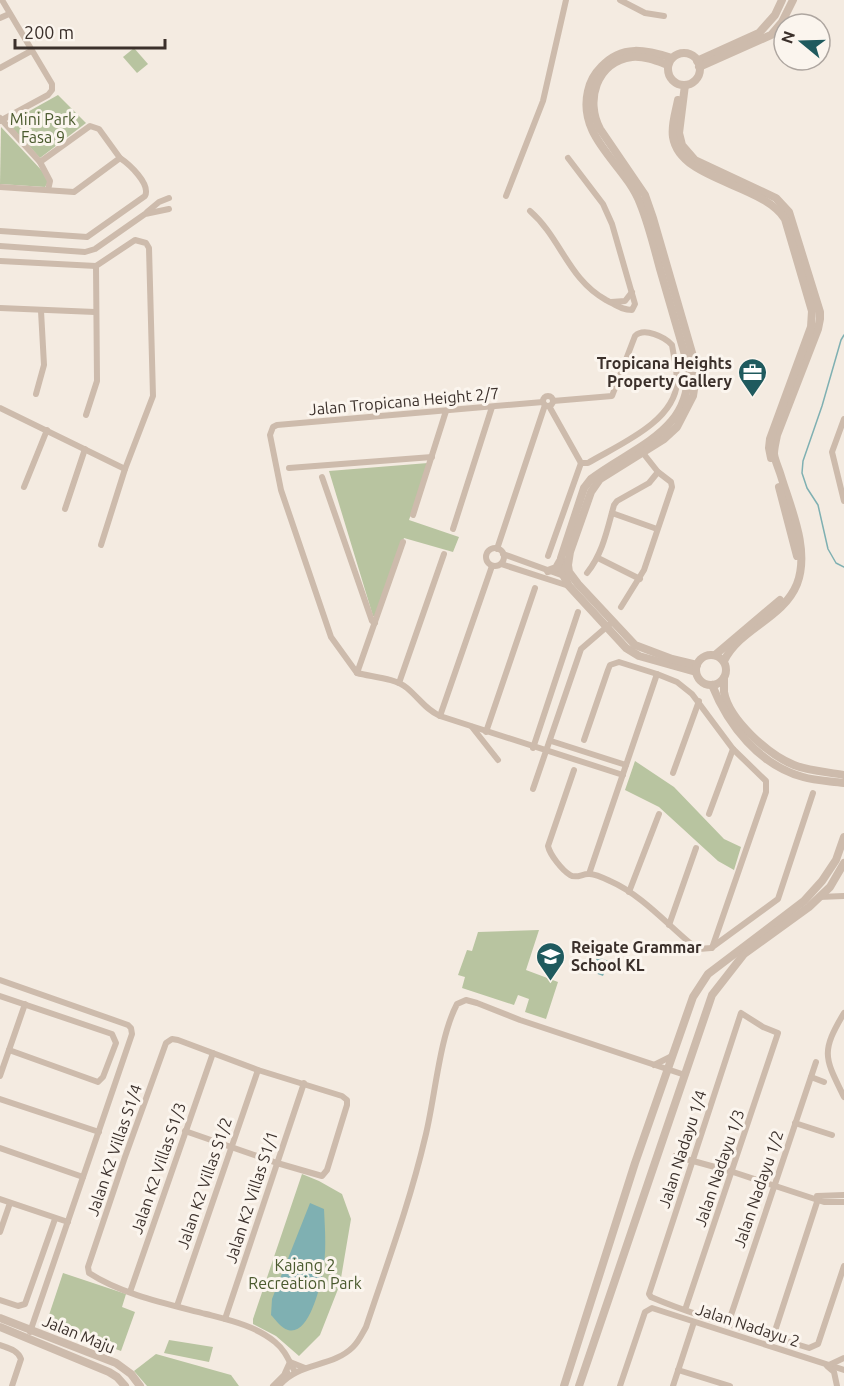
<svg xmlns="http://www.w3.org/2000/svg" width="844" height="1386" font-family="Ubuntu,sans-serif">
	<style>
		.green { fill: #b8c4a0 }
		.water { fill: #7fb0b2 }
		.lines { fill: none; stroke-linecap: round; stroke-linejoin: round }
		.stream { stroke: #7fb0b2; stroke-width: 1.5 }
		.minor { stroke: #cdbbac; stroke-width: 6 }
		.tertiary { stroke: #cdbbac; stroke-width: 8 }
		.labels { text-anchor: middle; dominant-baseline: central; stroke-width: 6; stroke-linejoin: round; paint-order: stroke }
		.park-label { font-size: 16px; fill: #4a5a2e; stroke: #fbf5ee }
		.poi-label { font-size: 16px; font-weight: bold; fill: #3b302b; stroke: #fbf5ee; text-anchor: end }
		.street-label { font-size: 16px; fill: #3b302b; stroke: #fbf5ee }
	</style>
	<rect width="100%" height="100%" fill="#f4ebe1"/>
	<g class="green">
		<polygon points="134,48 148,64 137,73 123,57"/>
		<polygon points="58,95 86,123 40,158 8,123"/>
		<polygon points="1,127 45,174 48,182 45,187 0,184"/>
		<polygon points="428,463 409,520 459,537 453,552 404,538 377,616 373,616 329,471"/>
		<polygon points="635,761 674,787 724,839 741,847 734,870 718,861 659,807 625,790"/>
		<polygon points="539,930 526,970 558,982 546,1019 525,1012 529,999 518,995 514,1005 462,988 465,977 458,975 467,950 472,951 478,932"/>
		<polygon points="302,1174 319,1181 342,1194 351,1219 340,1284 320,1335 299,1356 276,1336 253,1324 253,1319"/>
		<polygon points="63,1273 126,1294 122,1307 135,1312 121,1351 51,1325 48,1318"/>
		<polygon points="169,1340 213,1347 209,1362 164,1353"/>
		<polygon points="156,1354 231,1375 239,1386 147,1386 134,1371"/>
	</g>
	<g class="water">
		<polygon points="597,957 609,961 603,976 592,972"/>
		<path d="M310,1203L324,1209C325,1231 327,1254 322,1276C319,1291 308,1336 288,1330C281,1328 276,1320 271,1315L272,1299Z"/>
	</g>
	<g class="lines">
		<polyline class="stream" points="844,335 841,340 822,406 803,461 802,473 807,488 818,505 828,549 836,563 844,567"/>
		<g class="minor">
			<polyline points="620,0 645,13 664,16"/>
			<polyline points="0,18 9,14"/>
			<polyline points="0,68 31,51"/>
			<polyline points="0,118 40,162 50,181 48,190"/>
			<polyline points="0,121 48,95 52,90 52,84 2,0"/>
			<polyline points="0,187 74,192 120,158 99,129 90,126 40,162"/>
			<polyline points="506,196 543,101 566,0"/>
			<path d="M530,211C561,238 568,279 606,300C616,305 622,310 632,310L635,304L612,224L603,204L568,158"/>
			<polyline points="147,212 159,202 169,198"/>
			<path d="M0,231L87,237L145,196C151,184 129,164 120,158"/>
			<polyline points="0,246 85,252 95,249 145,214 169,209"/>
			<polyline points="0,261 96,266 135,240 146,243 149,248 153,396 125,469 101,545"/>
			<polyline points="611,302 625,301 632,292"/>
			<polyline points="0,308 95,312"/>
			<polyline points="36,394 44,365 41,311"/>
			<circle cx="548" cy="401" r="5"/>
			<path d="M543,402L277,425L273,427L270,435L281,490L331,637L357,673C372,677 395,678 407,688C419,698 426,710 440,716L623,775"/>
			<path d="M549,406L581,463H588C618,445 675,422 677,382C677,370 674,357 672,345C665,337 644,327 635,336L612,396L553,401"/>
			<polyline points="0,408 125,469"/>
			<polyline points="86,415 97,381 96,266"/>
			<polyline points="844,419 832,452 844,501"/>
			<polyline points="289,468 432,457"/>
			<polyline points="322,477 372,621 375,623"/>
			<polyline points="24,487 47,430"/>
			<polyline points="65,509 85,449"/>
			<polyline points="612,513 657,529"/>
			<polyline points="413,515 446,411"/>
			<polyline points="453,529 492,407"/>
			<circle cx="495" cy="557" r="9"/>
			<polyline points="497,549 545,405"/>
			<polyline points="503,554 564,576"/>
			<polyline points="548,556 581,463"/>
			<polyline points="598,558 640,579"/>
			<polyline points="501,564 569,586"/>
			<path d="M587,573C603,553 607,530 614,505L617,501L649,483L658,472"/>
			<polyline points="621,607 644,570 672,487 671,482 658,472 643,453"/>
			<polyline points="357,673 403,542"/>
			<polyline points="399,683 444,554"/>
			<polyline points="440,716 492,566"/>
			<polyline points="472,727 498,760"/>
			<polyline points="486,732 535,588"/>
			<polyline points="584,740 608,670 610,665 619,662 657,674 677,682 692,694 733,749 766,781 766,792 712,948"/>
			<polyline points="551,741 626,765"/>
			<polyline points="533,748 578,612"/>
			<path d="M574,770L548,846C550,855 562,870 570,875C576,879 582,874 588,874C594,873 604,878 610,881C640,894 665,922 690,943L699,949L711,948L778,899L813,793"/>
			<polyline points="673,773 699,701"/>
			<polyline points="533,789 581,649 610,624"/>
			<polyline points="709,814 733,749"/>
			<polyline points="589,874 657,674"/>
			<polyline points="629,892 659,814"/>
			<polyline points="819,897 844,896"/>
			<polyline points="669,925 696,848"/>
			<polyline points="0,980 128,1025 131,1028 132,1034 30,1332"/>
			<polyline points="0,996 112,1034 116,1043 103,1077 98,1082 9,1050"/>
			<path d="M844,1013C820,1053 825,1058 844,1097"/>
			<polyline points="654,1065 672,1056"/>
			<polyline points="0,1076 25,1004"/>
			<polyline points="811,1077 824,1082"/>
			<polyline points="0,1099 99,1132"/>
			<polyline points="795,1123 832,1135"/>
			<path d="M185,1131L277,1163L322,1176L327,1170L347,1105V1100L342,1096L258,1070L178,1040L172,1039L166,1043L125,1157L88,1267L89,1273C123,1295 168,1304 206,1314C229,1320 256,1326 275,1342C285,1350 289,1361 295,1372"/>
			<polyline points="0,1148 83,1177"/>
			<polyline points="675,1156 733,1172 824,1202 844,1202"/>
			<polyline points="817,1196 844,1195"/>
			<polyline points="819,1196 773,1337 809,1348 818,1344 844,1266"/>
			<polyline points="0,1199 68,1222"/>
			<polyline points="0,1232 10,1203"/>
			<polyline points="130,1292 213,1053"/>
			<polyline points="0,1300 18,1306 25,1304 55,1219"/>
			<polyline points="177,1306 258,1070"/>
			<path d="M685,1310L778,1033L763,1027L741,1013L649,1294L651,1297C690,1314 732,1325 773,1337"/>
			<polyline points="225,1319 304,1083"/>
			<polyline points="728,1324 816,1062"/>
			<path d="M0,1345C8,1348 18,1350 21,1359L12,1386"/>
			<polyline points="678,1370 730,1386"/>
			<polyline points="285,1373 290,1362 305,1368"/>
			<polyline points="273,1386 287,1372"/>
			<path d="M279,1386C298,1362 332,1368 353,1347C359,1341 362,1334 366,1327C387,1264 410,1202 425,1138C435,1099 439,1038 457,1004L466,1000L477,1003L520,1020L685,1075"/>
			<polyline points="620,1386 645,1312 652,1308 844,1370"/>
			<polyline points="673,1386 694,1322"/>
			<polyline points="837,1386 834,1372 827,1366 844,1358"/>
		</g>
		<g class="tertiary">
			<circle cx="684" cy="69" r="16"/>
			<path d="M672,58C646,50 622,44 601,67C594,74 590,81 588,91C577,138 625,164 640,203C649,225 654,247 660,269C669,300 678,331 687,362C696,430 636,445 591,479L584,488L561,558V571L569,586L626,648L639,656L696,672"/>
			<polyline points="697,61 759,33 775,15 782,0"/>
			<path d="M668,65C657,61 645,56 632,57C596,62 585,101 600,129L645,195L653,218L695,363V383L693,396L677,427L664,439L600,479L591,492L570,552L568,565L569,572L578,584L635,645L672,659L697,665"/>
			<polyline points="699,67 771,35 782,22 793,0"/>
			<path d="M685,85L679,133L682,145L695,160L776,198L789,212L820,312V319L818,329L777,435C776,441 774,448 774,454C775,461 779,469 781,476C791,509 810,550 797,584C783,619 740,628 724,661"/>
			<path d="M678,100C676,111 671,125 673,137C680,181 762,183 785,219L812,311L811,327L770,439L769,448L771,458"/>
			<polyline points="779,487 797,556"/>
			<polyline points="548,571 556,568 560,561"/>
			<circle cx="711" cy="670" r="15"/>
			<polyline points="715,655 780,600"/>
			<path d="M724,678C724,683 724,688 724,692C729,720 769,755 794,765C809,771 828,772 844,775"/>
			<path d="M712,685C728,725 759,765 803,777C816,781 831,781 844,783"/>
			<polyline points="0,1318 116,1363 131,1374 140,1386"/>
			<polyline points="0,1327 109,1372 117,1377 125,1386"/>
			<polyline points="564,1386 635,1163 693,997 708,974 804,901 822,881 836,860 844,837"/>
			<polyline points="579,1386 712,995 744,954 809,907 830,887 844,863"/>
		</g>
	</g>
	<defs>
		<symbol id="office-pin" viewBox="-11 -11 22 30"><path d="M0 17L-7.5 6A9.5 9.5 0 1 1 7.5 6Z" fill="#1f5a5e" stroke="#fbf5ee"/><path d="M-6-3h4V-5.5h4V-3h4V5H-6ZM-1-4.5V-3h2v-1.5ZM-6 0V1H6V0Z" fill="#fff"/></symbol>
		<symbol id="school-pin" viewBox="-11 -11 22 30"><path d="M0 17L-7.5 6A9.5 9.5 0 1 1 7.5 6Z" fill="#1f5a5e" stroke="#fbf5ee"/><path d="M0-5L7-2L0 1L-7-2ZM-4 1L0 2.5L4 1V4Q0 6-4 4Z" fill="#fff"/></symbol>
	</defs>
	<g fill-rule="evenodd">
		<use href="#office-pin" x="736" y="356" width="33" height="45"/>
		<use href="#school-pin" x="534" y="940" width="33" height="45"/>
	</g>
	<g class="labels">
		<g class="park-label">
			<text x="43" y="119">Mini Park<tspan x="43" dy="18">Fasa 9</tspan></text>
			<text x="305" y="1265">Kajang 2<tspan x="305" dy="18">Recreation Park</tspan></text>
		</g>
		<g class="poi-label">
			<text x="732" y="363">Tropicana Heights<tspan x="732" dy="18">Property Gallery</tspan></text>
			<text x="571" y="947" text-anchor="start">Reigate Grammar<tspan x="571" dy="18">School KL</tspan></text>
		</g>
		<g class="street-label">
			<text transform="translate(404 401) rotate(-5)">Jalan Tropicana Height 2/7</text>
			<text transform="translate(682 1149) rotate(-72)">Jalan Nadayu 1/4</text>
			<text transform="translate(114 1150) rotate(-71)">Jalan K2 Villas S1/4</text>
			<text transform="translate(158 1168) rotate(-71)">Jalan K2 Villas S1/3</text>
			<text transform="translate(719 1168) rotate(-71)">Jalan Nadayu 1/3</text>
			<text transform="translate(204 1183) rotate(-71)">Jalan K2 Villas S1/2</text>
			<text transform="translate(758 1189) rotate(-71)">Jalan Nadayu 1/2</text>
			<text transform="translate(251 1197) rotate(-72)">Jalan K2 Villas S1/1</text>
			<text transform="translate(748 1325) rotate(18)">Jalan Nadayu 2</text>
			<text transform="translate(79 1334) rotate(22)">Jalan Maju</text>
		</g>
	</g>
	<g transform="translate(802 42) rotate(289)"><circle r="28" fill="#fbf5ee" stroke="#aea6a0" stroke-width="1.5"/>
	<path d="M0-4.5L10 22L0 15L-10 22Z" fill="#1f5a5e"/>
	<text y="-9" font-size="16" font-weight="bold" text-anchor="middle" fill="#3b302b">N</text>
	</g>
	<path d="M15 39v9h150v-9" fill="none" stroke="#3b302b" stroke-width="3"/>
	<text x="24" y="39" font-size="18" fill="#3b302b" stroke="#fbf5ee" stroke-width="4.5" paint-order="stroke">200 m</text>
</svg>
